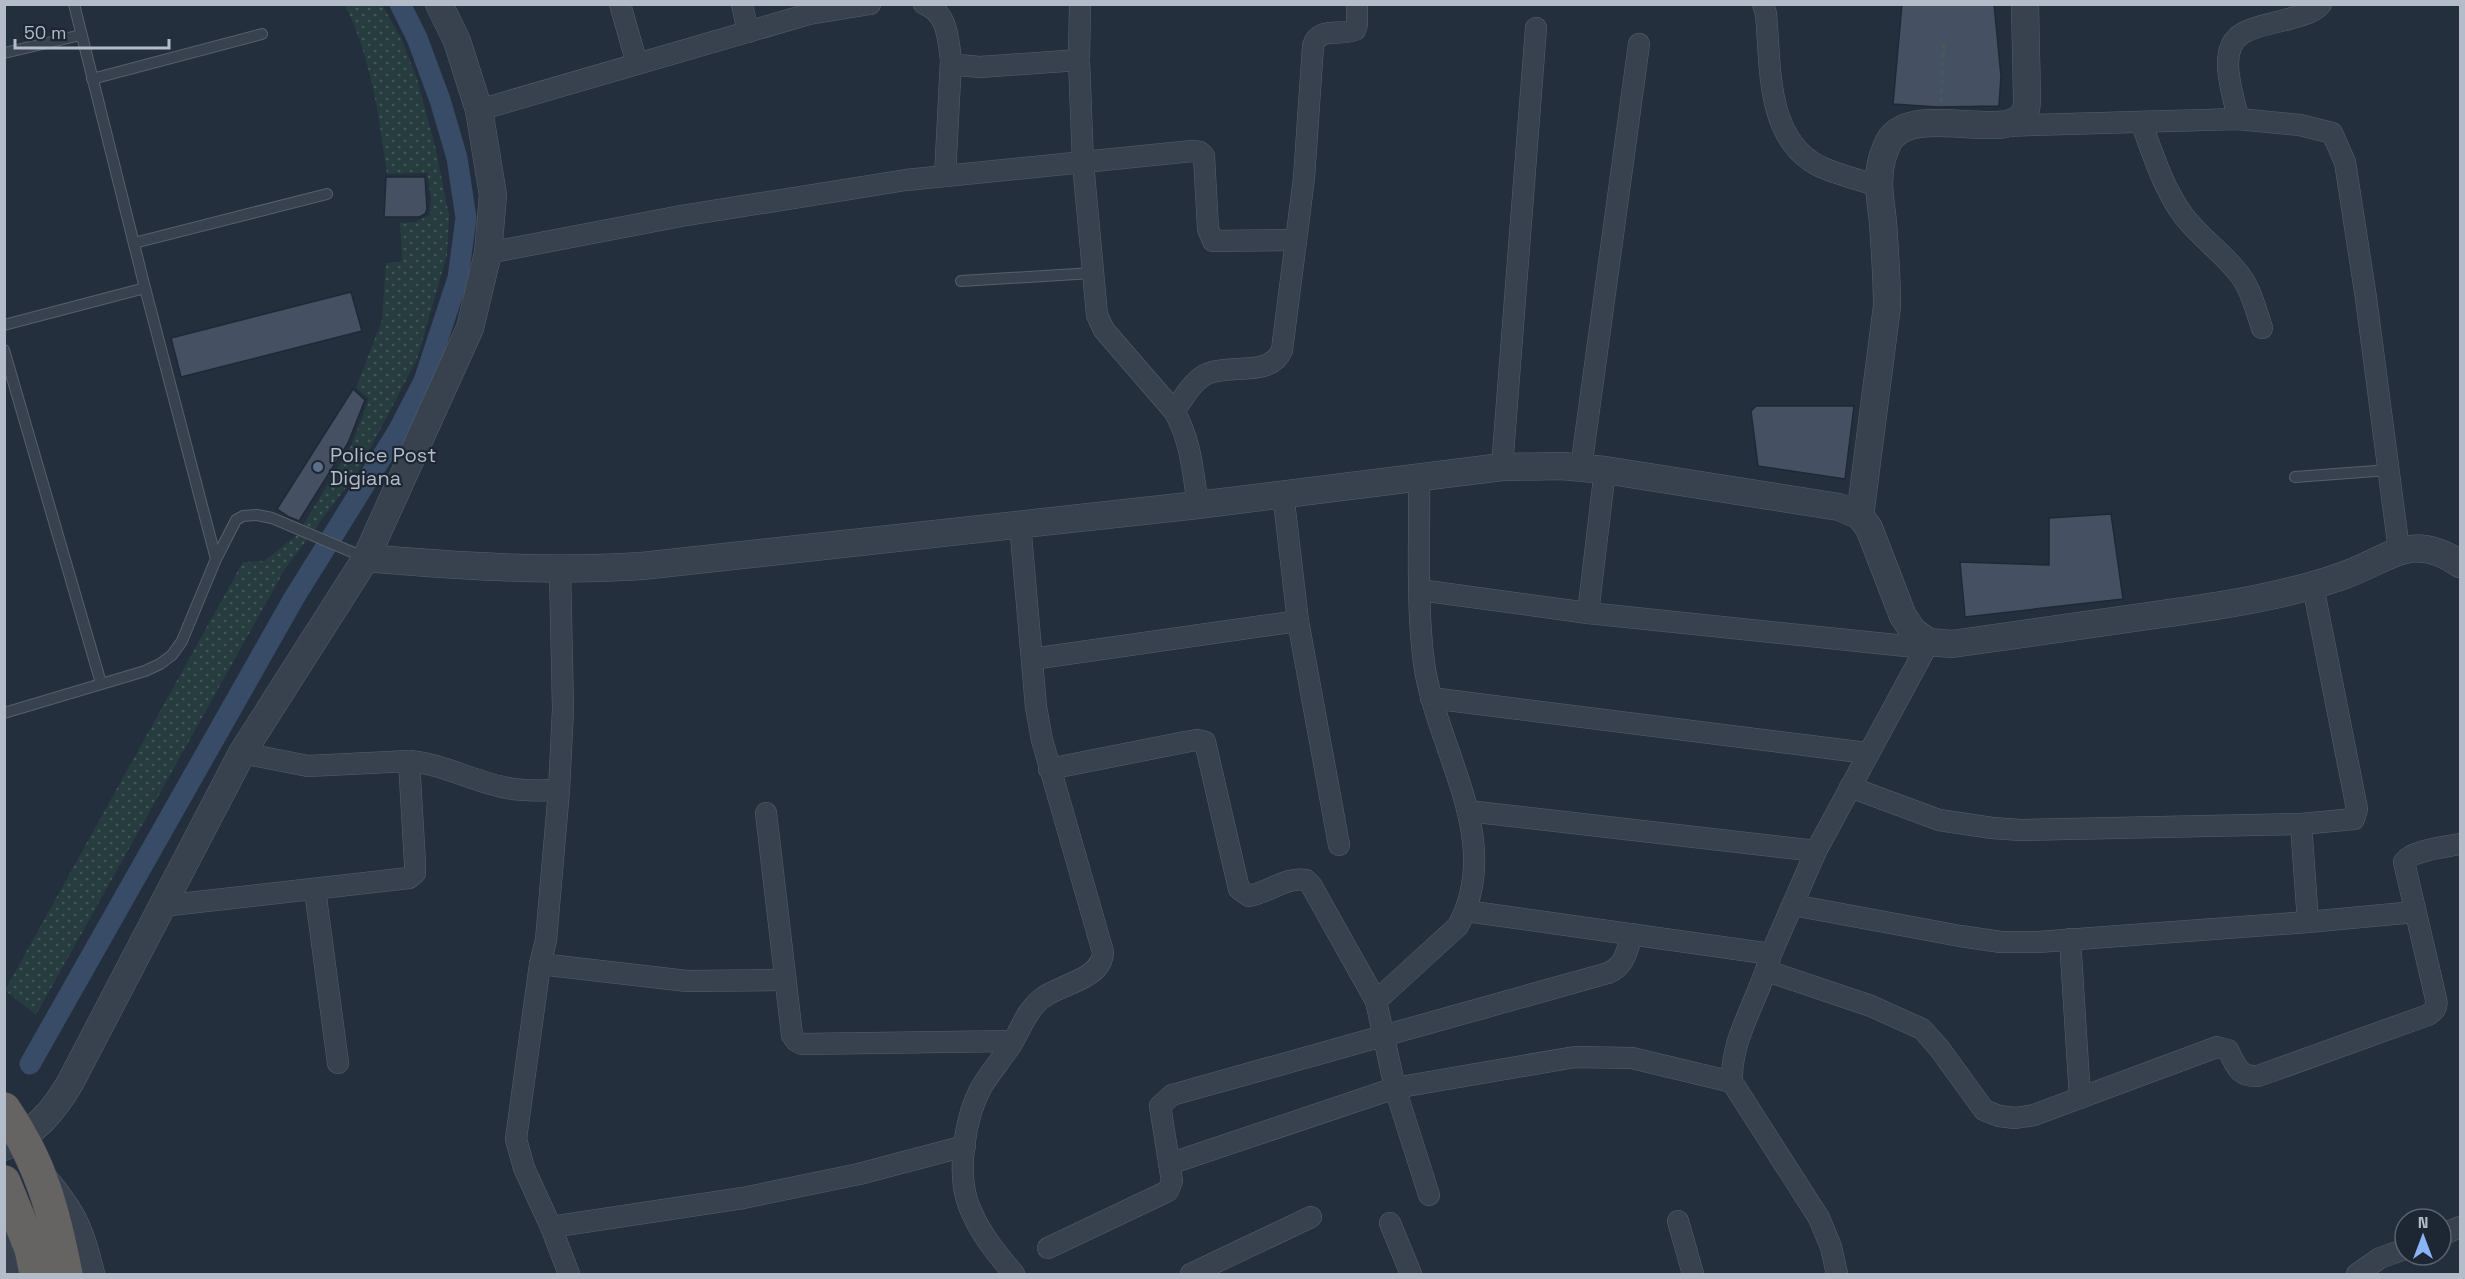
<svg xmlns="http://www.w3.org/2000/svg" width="2465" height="1279" font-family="'Space Grotesk',sans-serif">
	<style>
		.park { fill: url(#park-dots) }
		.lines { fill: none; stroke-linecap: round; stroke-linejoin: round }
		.canal { stroke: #394c67; stroke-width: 21 }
		.building { fill: #455162; stroke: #1f2835; stroke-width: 1.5 }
		.service-casing { stroke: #565f6c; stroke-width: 12 }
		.minor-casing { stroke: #565f6c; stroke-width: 22 }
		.tertiary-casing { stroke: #565f6c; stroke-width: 28 }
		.trunk-casing { stroke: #434c59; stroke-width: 34 }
		.path { stroke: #44595c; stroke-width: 4; stroke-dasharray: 4.5 4.5; stroke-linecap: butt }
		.service { stroke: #38414e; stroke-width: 10 }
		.minor { stroke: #38414e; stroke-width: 21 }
		.tertiary { stroke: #38414e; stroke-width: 27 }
		.trunk { stroke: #656462; stroke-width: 33 }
		.service-dot { fill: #5c6f8a; stroke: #1d2633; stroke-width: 2 }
		.labels { text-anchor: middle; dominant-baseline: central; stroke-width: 4.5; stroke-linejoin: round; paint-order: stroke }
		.poi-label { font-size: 20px; fill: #b4bcc9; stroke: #1d2633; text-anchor: start }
	</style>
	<defs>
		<pattern id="park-dots" width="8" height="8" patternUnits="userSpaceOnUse" patternTransform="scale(1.5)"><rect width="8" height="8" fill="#263c3f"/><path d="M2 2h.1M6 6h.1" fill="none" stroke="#435659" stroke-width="1.8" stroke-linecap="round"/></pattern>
	</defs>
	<rect width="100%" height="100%" fill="#242f3e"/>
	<path class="park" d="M345,5H382L401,38L417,79L436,150L449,216L447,255L417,359L359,470L285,569L36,1015L5,990L243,562L264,561L297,535L351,446L369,399L356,388L382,320L386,263L402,261L400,223L415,222L430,215L431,197L427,173L387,174C379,116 371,57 345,5Z"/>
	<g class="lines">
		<polyline class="canal" points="30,1064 294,598 398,431 424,381 458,278 466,218 457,158 440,100 417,38 400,4"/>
	</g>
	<g class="building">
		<polygon points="1902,4 1994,4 2001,76 1999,106 1937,107 1893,104"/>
		<polygon points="386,177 425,177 427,209 425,214 419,217 384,217"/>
		<polygon points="351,292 362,331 181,377 171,338"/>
		<polygon points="353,389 365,400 348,443 299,521 289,517 277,509"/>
		<polygon points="1756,406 1854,406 1845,479 1758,466 1751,411"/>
		<polygon points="2111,514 2123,599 1965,617 1960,562 2049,565 2049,518"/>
	</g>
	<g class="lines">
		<defs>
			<g id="service">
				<polyline points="74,4 145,288"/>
				<polyline points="4,53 81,35"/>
				<polyline points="92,79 262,34"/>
				<polyline points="134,243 327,194"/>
				<polyline points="961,281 1092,273"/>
				<polyline points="4,325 145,288 216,559"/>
				<polyline points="4,350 101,683"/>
				<polyline points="2295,477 2389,470"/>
				<polyline points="4,713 145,671 160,664 172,655 182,641 216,559 236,520 243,516 257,515 272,518 366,558"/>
			</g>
			<g id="minor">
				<polyline points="620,4 637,64"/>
				<polyline points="742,4 748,32"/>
				<path d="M924,4C948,13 948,38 951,60L958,65L980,67L1079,60"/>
				<path d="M1080,4L1079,60L1083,163L1097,315L1104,330L1174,411C1191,440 1193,473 1198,505"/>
				<path d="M1763,4L1766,14C1771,66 1765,140 1821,167C1839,175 1860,180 1878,186"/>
				<polyline points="479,110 809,14 870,4"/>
				<path d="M2238,119C2234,95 2215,49 2243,33C2257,25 2277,23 2292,18C2302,15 2314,13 2321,4"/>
				<path d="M2141,122C2153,154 2163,188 2183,215C2198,235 2219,250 2235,269C2250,285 2255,307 2262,328"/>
				<polyline points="2002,126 2238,119 2300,125 2332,133 2345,162 2366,298 2399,550"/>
				<polyline points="945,176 951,60"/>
				<polyline points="488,253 681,216 906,180 1192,151 1200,152 1204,156 1208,229 1213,241 1296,240"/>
				<path d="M1174,411C1184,398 1193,379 1209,373C1232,364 1271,377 1282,350L1304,178L1313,46C1318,26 1341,36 1355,30L1357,24V4"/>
				<polyline points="1502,467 1536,28"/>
				<polyline points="1581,468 1639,44"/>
				<path d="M1419,477C1420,538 1416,602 1424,663C1436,750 1505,839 1458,926L1376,1001L1395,1088L1429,1195"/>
				<polyline points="1283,493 1298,621 1339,845"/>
				<polyline points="1420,590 1588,613 1925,648"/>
				<polyline points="1588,613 1605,470"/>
				<polyline points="1032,659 1298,621"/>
				<polyline points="1431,698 1867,753"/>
				<path d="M242,753L308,766L409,761C444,764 474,782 508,788C525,792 542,790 559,790"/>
				<path d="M1049,769L1185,742L1197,740L1205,742L1239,889L1249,896C1267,893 1288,876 1306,880L1311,885L1376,1001"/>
				<polyline points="1850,787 1939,820 1992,828 2021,830 2301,824 2354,819 2357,809 2313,586"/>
				<polyline points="1468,811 1816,851"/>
				<polyline points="766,813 792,1035 796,1041 802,1044 1013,1041"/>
				<polyline points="2301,824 2308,922"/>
				<polyline points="315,890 338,1063"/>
				<polyline points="1793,905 1960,936 2001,942 2038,942 2308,922 2415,912"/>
				<polyline points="162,906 409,878 415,873 415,863 409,761"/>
				<polyline points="1466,911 1771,954"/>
				<polyline points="2070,939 2080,1098"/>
				<polyline points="540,964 687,981 785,980"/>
				<path d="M1767,971L1871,1006L1922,1029L1939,1048L1984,1110L1999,1116L2015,1118L2034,1115L2217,1047L2228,1050C2236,1065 2238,1077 2258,1076L2428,1015C2435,1010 2438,1007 2436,999L2404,862C2412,850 2446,847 2460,844"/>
				<polyline points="1169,1164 1395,1088 1575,1057 1632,1058 1732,1082"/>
				<polyline points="1678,1221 1693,1274"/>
				<polyline points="1390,1223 1411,1274"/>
				<polyline points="551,1227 524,1168 516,1139 540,964 546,940 559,790 563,709 560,570"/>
				<polyline points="2441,1235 2460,1227"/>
				<path d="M1048,1248L1168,1191L1172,1181L1160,1106L1172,1095L1608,973C1625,966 1627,951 1632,934"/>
				<polyline points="569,1274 551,1227 743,1198 859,1174 965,1146"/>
				<path d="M1014,1274C996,1253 979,1232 969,1206C956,1173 965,1116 982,1086C990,1073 1000,1061 1009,1048C1020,1032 1025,1012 1041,999C1059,984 1102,980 1103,952L1042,740L1036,707L1020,524"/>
				<polyline points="1191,1274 1311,1217"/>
				<path d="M1837,1274L1831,1247L1819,1218L1732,1082C1730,1038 1760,997 1771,954L1816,851L1929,642"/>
				<polyline points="2357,1274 2380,1258 2405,1249"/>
			</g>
			<g id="tertiary">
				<path d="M1860,516L1887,306C1887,278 1885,251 1883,223C1881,202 1876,181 1882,159C1884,153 1887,143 1891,138C1918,103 2009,144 2025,112C2027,108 2027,102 2027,98L2025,4"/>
				<path d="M366,558C458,566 549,572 642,566L1198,505L1502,467L1562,466L1605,470L1839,507L1860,516L1869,528L1903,616L1913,631L1929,642L1952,644C2020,634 2088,624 2155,615C2219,606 2282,597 2342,576C2389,560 2411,530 2460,564"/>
				<path d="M4,1147C35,1132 53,1112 70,1083L242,753L366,558L470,328L488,253L493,195L479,110L457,41L439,4"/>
				<path d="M45,1180C74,1215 81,1231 91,1274"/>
				<polyline points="11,1274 21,1223"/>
			</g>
			<g id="trunk">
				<path d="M4,1109C41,1162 54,1212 66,1274"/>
				<polyline points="4,1182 31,1249 36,1274"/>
			</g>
		</defs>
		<use href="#service" class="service-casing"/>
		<use href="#minor" class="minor-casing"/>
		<use href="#tertiary" class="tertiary-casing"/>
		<use href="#trunk" class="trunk-casing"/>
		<polyline class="path" points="1941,102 1944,40"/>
		<use href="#service" class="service"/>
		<use href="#minor" class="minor"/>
		<use href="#tertiary" class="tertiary"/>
		<use href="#trunk" class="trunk"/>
	</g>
	<circle class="service-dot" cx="318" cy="467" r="6"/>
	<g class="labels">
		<g class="poi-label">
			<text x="330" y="455">Police Post<tspan x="330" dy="23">Digiana</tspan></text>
		</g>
	</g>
	<rect width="2465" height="1279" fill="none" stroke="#b4bcc9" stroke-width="12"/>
	<g transform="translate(2423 1237)"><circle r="28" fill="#1d2633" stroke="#59626f" stroke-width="1.5"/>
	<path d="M0-4.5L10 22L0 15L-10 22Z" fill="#8ab4f8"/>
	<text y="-9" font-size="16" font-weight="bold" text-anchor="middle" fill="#b4bcc9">N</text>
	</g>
	<path d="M15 39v9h154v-9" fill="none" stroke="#b4bcc9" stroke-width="3"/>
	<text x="24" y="39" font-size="18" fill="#b4bcc9" stroke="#1d2633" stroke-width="4.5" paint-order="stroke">50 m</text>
</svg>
